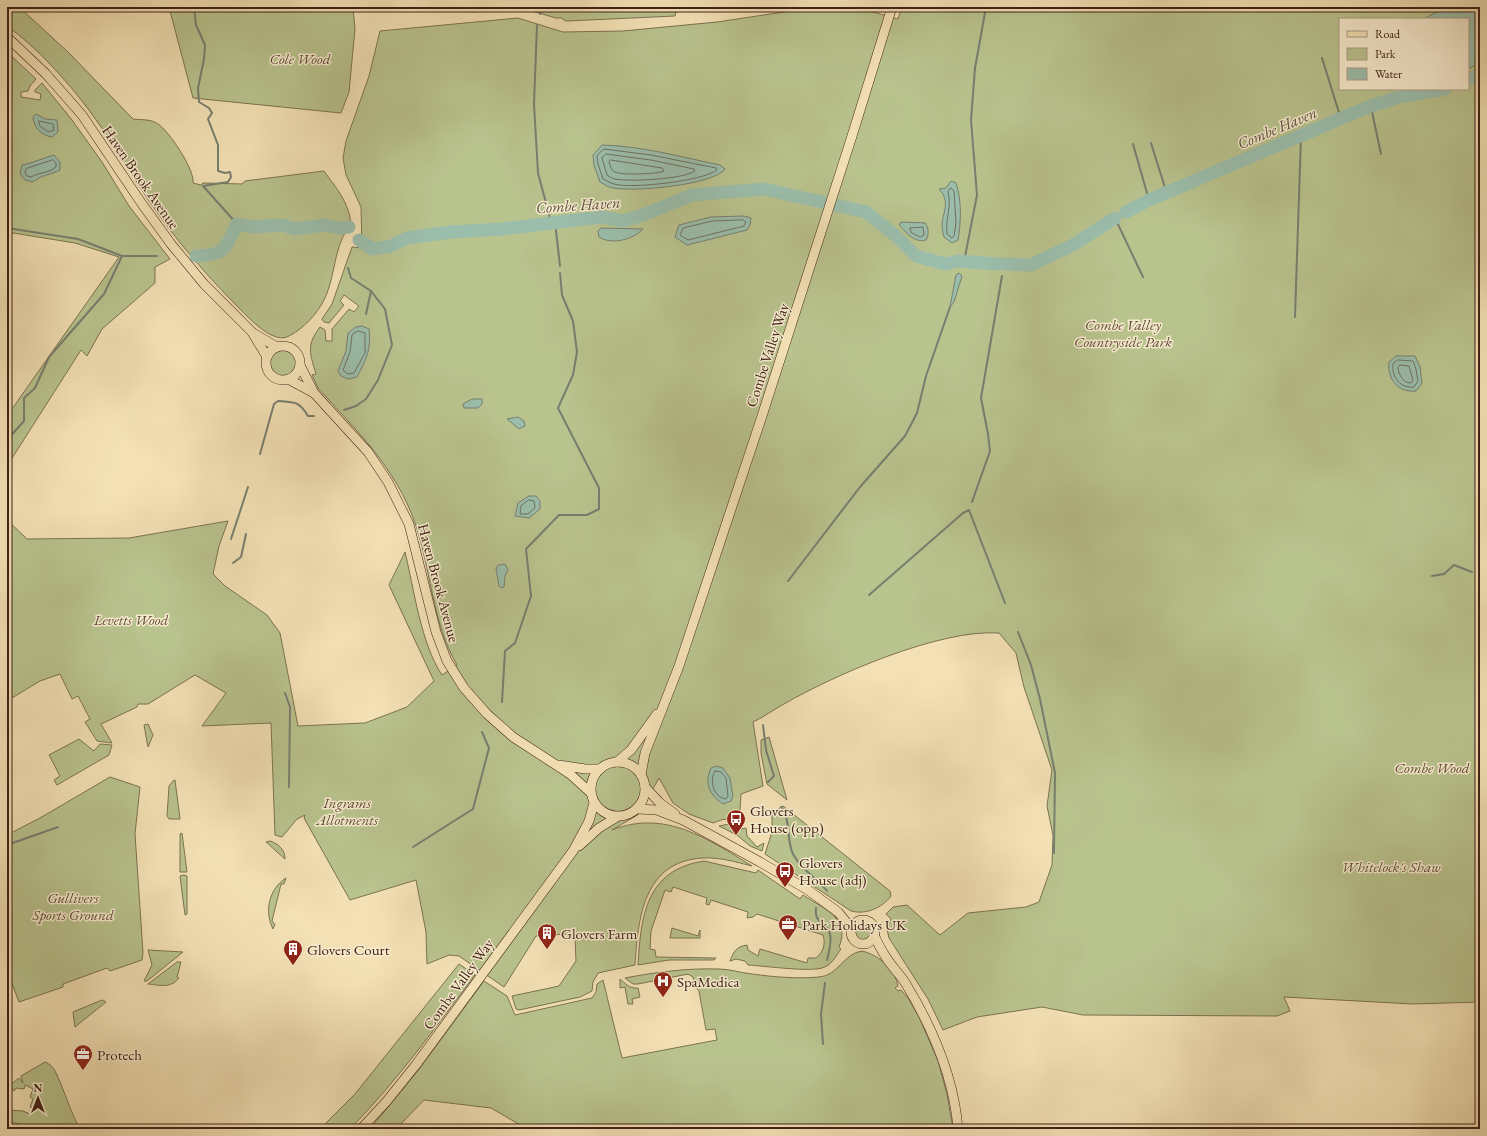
<svg xmlns="http://www.w3.org/2000/svg" width="1487" height="1136" font-family="'EB Garamond',serif">
	<style>
		.green { fill: #b9c38e; stroke: #7c7252; fill-rule: evenodd }
		.water { fill: #9bbeac; stroke: #777f70 }
		.lines { fill: none; stroke-linecap: round; stroke-linejoin: round }
		.shore { stroke: #6e7061; stroke-width: 1 }
		.stream { stroke: #777f70; stroke-width: 2 }
		.river { stroke: #9bbeac; stroke-width: 13 }
		.primary-casing { stroke: #402116; stroke-width: 10 }
		.primary { stroke: #f3e1b5; stroke-width: 9 }
		.labels { text-anchor: middle; dominant-baseline: central; stroke-width: 3; stroke-linejoin: round; paint-order: stroke }
		.park-label { font-size: 15px; font-style: italic; fill: #5e4a34; stroke: #f7eccf }
		.street-label { font-size: 15px; fill: #402116; stroke: #f7eccf }
		.poi-label { font-size: 15px; fill: #402116; stroke: #f7eccf; text-anchor: start }
		.water-label { font-size: 16px; font-style: italic; fill: #5b5043; stroke: #f7eccf }
	</style>
	<rect width="100%" height="100%" fill="#f3e1b5"/>
	<filter id="stains"><feTurbulence type="fractalNoise" baseFrequency=".005" numOctaves="4"/><feColorMatrix values="0 0 0 0 .2 0 0 0 0 .09 0 0 0 0 .02 0 0 0 .5 -.17"/></filter>
	<radialGradient id="worn" r=".72"><stop offset=".6" stop-color="#630" stop-opacity="0"/><stop offset="1" stop-color="#630" stop-opacity=".3"/></radialGradient>
	<g class="green">
		<path d="M7,7H19L69,53L133,119C142,120 151,119 158,124C169,131 195,170 193,183L201,185L203,183L242,184L245,181L324,171C336,188 349,202 351,224C333,246 336,276 324,300C317,314 303,329 289,336C274,345 250,319 240,309C206,275 174,238 147,198C128,169 110,138 89,110C66,80 38,48 7,26Z"/>
		<polygon points="169,7 353,7 355,29 349,92 341,113 193,98"/>
		<polygon points="476,7 677,7 675,16 566,21 561,18 556,18 525,9 471,12"/>
		<path d="M817,7L828,9L855,7L898,19L902,7H1480V1002L1413,1004L1284,997L1290,1011L1277,1016L1083,1015L1042,1007L977,1017L943,1030L928,999L889,938L887,929L891,919L886,914L893,907L907,905L940,935L968,913L1026,907L1039,902L1052,865L1053,835L1047,806L1052,770L1024,687L1016,653L999,633C940,629 836,674 784,704C773,710 764,717 753,722L763,786L741,794L740,810L736,811L734,818L721,820L713,823L689,814L673,803L659,778L639,814L612,830C665,809 708,839 752,866C736,862 719,857 703,858C643,861 638,919 635,965L598,973L593,982L592,991L580,997L519,1010L516,1009L512,996L559,986L576,961L575,937L567,934L536,936L504,987L459,956L449,955L427,964L426,932L416,880L350,900L304,818L305,815L297,819L282,837L275,835L271,723L202,726L226,693L195,675L148,704H138L137,707L101,724L112,743L97,741L85,722L90,719L78,696L72,699L60,674L40,681L7,701V520L27,539L129,538L228,521L219,546L213,574L225,586L267,615L280,633L298,726L365,723L407,707L434,681L389,585L405,552C414,589 421,644 442,675L457,665C432,623 431,569 415,523C396,468 356,430 318,388L312,375L316,374C310,354 306,345 320,327L325,330L326,341H332V329L349,309L354,312L359,306L344,295L340,301L344,305L329,323L324,322L322,319L332,304L352,247L362,248L361,207L346,175L343,158L346,141L369,76L380,31L518,18L563,32L623,31L717,22ZM1340,19H1468V89H1340Z"/>
		<polygon points="7,52 36,79 30,86 28,91 21,92 21,97 40,100 41,94 35,92 35,90 42,83 72,120 102,162 129,206 170,259 155,267 155,283 102,329 87,356 81,350 7,466 7,416 119,257 75,243 7,232"/>
		<circle cx="283" cy="363" r="14"/>
		<polygon points="148,724 153,735 148,747 144,725"/>
		<polygon points="769,737 787,800 767,784 761,753 761,740"/>
		<polygon points="79,739 94,751 100,744 112,745 109,755 57,785 54,780 60,776 49,755"/>
		<polygon points="110,777 140,787 135,834 143,953 142,960 110,971 107,968 63,984 63,987 19,1002 7,970 7,835 40,818"/>
		<polygon points="174,780 175,780 180,819 169,819 167,816 169,786"/>
		<path d="M783,806L890,891L891,896C882,908 866,915 851,911L765,854L772,832V816L775,811Z"/>
		<polygon points="734,823 739,825 741,829 746,828 747,836 757,847 764,843 762,851 750,846 737,835 719,826"/>
		<polygon points="182,833 187,872 180,872 180,834"/>
		<path d="M270,841C279,844 285,850 285,859L266,842Z"/>
		<path d="M704,861L756,873L758,870L800,899L803,895C824,909 851,918 839,947L841,949C836,956 831,966 822,968C808,972 765,966 748,965L745,961L736,959L730,961C734,951 736,947 747,945L748,950L758,956L760,949L807,963L808,958H816C823,952 826,945 823,935L757,914L753,917L747,918L748,912L711,900L709,905L706,904L707,898L673,887L671,892L665,890L651,931L650,949L655,950L656,957L716,958L714,960H669L638,965C641,915 646,870 704,861Z"/>
		<polygon points="184,875 187,876 187,914 185,915 180,876"/>
		<path d="M286,878L284,884H281L272,921L275,924L273,929C264,911 269,889 286,878Z"/>
		<circle cx="863" cy="932" r="8"/>
		<polygon points="672,928 698,936 700,930 700,938 670,938"/>
		<polygon points="148,950 183,952 147,981 144,981 152,965"/>
		<path d="M862,951C879,955 895,969 898,986L895,988L898,991L901,990L908,998L919,1017L938,1061L947,1094L953,1129H527L491,1108L424,1100L396,1129H370L420,1068L484,981L507,996L515,1015L592,998L596,992L597,984L603,980L622,1058L717,1040L715,1029L706,1030L699,991L696,988L693,977L688,974L638,984H633L625,978C656,972 687,968 719,969C730,969 741,973 752,974C774,977 798,979 819,977C838,976 844,953 862,951Z"/>
		<path d="M177,962H181L177,977L179,978C170,989 160,985 148,984Z"/>
		<path d="M459,964L475,975C435,1028 397,1081 350,1129H320L355,1094Z"/>
		<path d="M620,979C625,983 629,989 638,988L640,997L632,999L633,1004H628L625,987L620,988Z"/>
		<polygon points="102,1000 106,1002 75,1027 73,1012"/>
		<path d="M45,1062C50,1064 54,1068 56,1073C65,1092 70,1111 80,1129H32L7,1120V1110L23,1111L30,1114L34,1109L30,1107L33,1099L30,1097L33,1089L25,1085L24,1089L16,1088L14,1091L10,1085L19,1078L23,1083L21,1076Z"/>
	</g>
	<g class="water">
		<polygon points="1446,7 1480,7 1480,63 1468,69 1468,19 1424,19"/>
		<path d="M36,114L45,119L57,120L58,132L52,137C41,135 34,128 33,117Z"/>
		<path d="M602,145C642,146 681,157 720,165L725,169C713,185 635,192 614,188C609,188 604,184 600,182L594,165L593,155Z"/>
		<path d="M54,155L60,162V170C50,175 41,175 33,182L25,180L20,174L22,165C33,163 43,158 54,155Z"/>
		<path d="M951,181L956,183C962,201 961,222 958,240L952,243L944,237C943,233 942,228 942,224C944,209 950,201 939,189L946,188Z"/>
		<polygon points="744,216 751,218 750,225 747,230 687,245 675,237 679,225 711,217"/>
		<path d="M901,222L925,223C929,228 929,235 926,240C913,243 907,233 899,225Z"/>
		<path d="M601,228L643,229C633,240 611,245 599,237L598,231Z"/>
		<polygon points="959,273 962,276 954,302 950,307 956,275"/>
		<path d="M362,326L369,329C371,350 367,358 357,377L348,379L341,376L338,371L346,351L348,333L356,327Z"/>
		<path d="M1396,356H1415L1420,367L1422,383L1416,391C1398,393 1387,379 1389,362Z"/>
		<polygon points="472,399 482,399 482,404 478,408 464,408 463,404"/>
		<polygon points="518,417 524,421 525,426 519,429 507,419"/>
		<polygon points="529,496 536,496 540,501 540,509 529,518 515,516 518,503"/>
		<polygon points="505,564 508,570 505,576 504,587 502,588 499,586 496,569 498,565"/>
		<path d="M716,766L723,768L730,778L733,796L731,801L723,804C709,795 704,782 711,768Z"/>
	</g>
	<g class="lines">
		<g class="shore">
			<polygon points="39,121 53,124 54,130 48,132 40,126"/>
			<path d="M604,149L651,155L716,168L717,170C702,181 633,189 614,184C610,183 606,180 603,179L598,164L597,156Z"/>
			<path d="M606,154L651,160L694,169L695,171C684,179 629,182 615,179C612,179 609,176 607,175L602,158Z"/>
			<path d="M53,160L56,163V167C49,173 40,172 31,177L27,176L25,173L26,169Z"/>
			<path d="M611,160L662,168L664,171C658,174 618,176 613,171C611,169 610,165 609,162Z"/>
			<path d="M951,188L954,191L956,223L954,236L952,238L947,234C945,220 952,206 948,192Z"/>
			<polygon points="743,220 746,222 744,226 688,240 680,235 683,228 712,221"/>
			<polygon points="910,228 923,227 924,235 920,237 912,233"/>
			<polygon points="358,331 365,333 365,353 354,373 348,374 343,370 350,352 352,335"/>
			<path d="M1398,360L1413,361L1416,369L1418,381L1414,387C1401,389 1391,377 1393,364Z"/>
			<path d="M1400,365L1409,366L1413,380L1411,383C1403,383 1399,375 1398,368Z"/>
			<polygon points="529,500 534,501 535,508 528,514 520,514 521,506"/>
			<path d="M715,771L721,772L726,778L728,796L726,799C713,797 709,780 715,771Z"/>
		</g>
		<g class="stream">
			<polyline points="194,7 196,25 205,45 204,59 198,88 199,102 209,108 212,113 208,119 218,145 218,171 225,173 230,172 231,177 228,182 203,186 237,224"/>
			<polyline points="540,14 544,7"/>
			<polyline points="537,25 534,104 538,173 551,222"/>
			<polyline points="1322,58 1341,119"/>
			<polyline points="1371,107 1381,154"/>
			<polyline points="1151,143 1167,194"/>
			<polyline points="1133,144 1149,200"/>
			<polyline points="1115,218 1143,277"/>
			<polyline points="555,222 560,266"/>
			<polyline points="7,228 78,239 122,256 157,256"/>
			<polyline points="964,262 977,195 971,120 975,68 986,7"/>
			<polyline points="366,314 371,291"/>
			<polyline points="1295,317 1301,136"/>
			<polyline points="344,410 356,406 366,399 378,380 392,345 385,309 371,291 351,278 348,268"/>
			<polyline points="7,440 24,421 24,398 35,388 49,357 104,294 122,256"/>
			<path d="M260,454L274,404L278,401C294,402 299,401 308,416H314"/>
			<polyline points="972,502 990,451 988,434 981,398 1002,276"/>
			<polyline points="231,539 248,487"/>
			<polyline points="233,563 241,557 246,534"/>
			<polyline points="1479,566 1480,565"/>
			<polyline points="1432,576 1444,574 1454,565 1472,572"/>
			<polyline points="788,581 860,487 905,436 917,413 926,376 950,307"/>
			<polyline points="869,595 963,513 969,510 1005,603"/>
			<polyline points="1018,632 1031,665 1040,699 1055,773 1054,853"/>
			<polyline points="285,693 290,707 289,787"/>
			<polyline points="502,702 505,651 515,643 531,596 526,549 559,515 587,515 599,509 599,488 558,408 573,375 577,352 573,321 562,295 560,273"/>
			<polyline points="763,725 766,750 774,776 768,782"/>
			<path d="M781,807C791,818 786,840 793,854C801,870 816,877 827,891"/>
			<polyline points="7,845 58,827"/>
			<polyline points="413,847 473,809 489,748 482,732"/>
			<path d="M816,908C814,925 827,921 830,934C832,942 829,952 827,960"/>
			<polyline points="823,1044 821,1014 825,983"/>
		</g>
		<g class="river">
			<polyline points="1468,80 1480,75"/>
			<polyline points="1126,212 1149,200 1368,107 1399,97 1445,89"/>
			<polyline points="359,240 373,249 391,246 407,238 451,232 502,229 602,217 623,221 643,215 692,195 764,189 866,212 896,236 916,256 945,264 958,261 997,264"/>
			<path d="M196,256C226,255 225,249 237,224L252,227L282,225L295,229L325,225L339,228L349,227"/>
			<polyline points="1004,264 1031,265 1073,245 1115,218"/>
		</g>
		<defs>
			<g id="primary">
				<polyline points="7,37 46,74 82,115 142,204 171,244 204,284 253,333 277,347"/>
				<polyline points="253,334 267,357"/>
				<circle cx="283" cy="363" r="17"/>
				<polyline points="300,365 314,393"/>
				<polyline points="288,379 314,393 368,452 388,482 409,524 436,632 447,661 464,688 487,714 513,737 570,774 591,793"/>
				<circle cx="618" cy="789" r="27"/>
				<polyline points="617,762 631,750 657,714"/>
				<polyline points="559,765 585,769 600,769"/>
				<polyline points="641,775 645,753 679,666 762,416 852,136 892,7"/>
				<polyline points="645,787 660,803 675,814"/>
				<polyline points="638,809 657,810 683,820 760,862 808,890 838,912 852,929"/>
				<polyline points="579,846 599,828 617,817"/>
				<circle cx="863" cy="932" r="12"/>
				<path d="M874,935C877,941 880,948 884,954C890,965 899,973 906,984C932,1027 954,1078 958,1129"/>
				<polyline points="7,1127 11,1129"/>
				<polyline points="361,1129 386,1102 415,1066 573,851 589,821 594,803"/>
			</g>
		</defs>
		<use href="#primary" class="primary-casing"/>
		<use href="#primary" class="primary"/>
	</g>
	<defs>
		<symbol id="bus-pin" viewBox="-11 -11 22 30"><path d="M0 17L-7.5 6A9.5 9.5 0 1 1 7.5 6Z" fill="#8f2418" stroke="#f7eccf"/><path d="M-5-6H5V4H4V6H2V4H-2V6H-4V4H-5ZM-3.5-4V0h7V-4ZM-3.5 1.2v1.5H-2V1.2ZM2 1.2v1.5H3.5V1.2Z" fill="#fff"/></symbol>
		<symbol id="office-pin" viewBox="-11 -11 22 30"><path d="M0 17L-7.5 6A9.5 9.5 0 1 1 7.5 6Z" fill="#8f2418" stroke="#f7eccf"/><path d="M-6-3h4V-5.5h4V-3h4V5H-6ZM-1-4.5V-3h2v-1.5ZM-6 0V1H6V0Z" fill="#fff"/></symbol>
		<symbol id="building-pin" viewBox="-11 -11 22 30"><path d="M0 17L-7.5 6A9.5 9.5 0 1 1 7.5 6Z" fill="#8f2418" stroke="#f7eccf"/><path d="M-4-6H4V6H1V3H-1V6H-4ZM-2.5-4.3h1.7v1.8h-1.7ZM.8-4.3h1.7v1.8H.8ZM-2.5-1h1.7V.8h-1.7ZM.8-1h1.7V.8H.8Z" fill="#fff"/></symbol>
		<symbol id="hospital-pin" viewBox="-11 -11 22 30"><path d="M0 17L-7.5 6A9.5 9.5 0 1 1 7.5 6Z" fill="#8f2418" stroke="#f7eccf"/><path d="M-5-5h3v3.5h4V-5h3V5h-3V1.5h-4V5h-3Z" fill="#fff"/></symbol>
	</defs>
	<g fill-rule="evenodd">
		<use href="#bus-pin" x="725" y="808" width="22" height="30"/>
		<use href="#bus-pin" x="774" y="860" width="22" height="30"/>
		<use href="#office-pin" x="777" y="913" width="22" height="30"/>
		<use href="#building-pin" x="536" y="922" width="22" height="30"/>
		<use href="#building-pin" x="282" y="938" width="22" height="30"/>
		<use href="#hospital-pin" x="652" y="970" width="22" height="30"/>
		<use href="#office-pin" x="72" y="1043" width="22" height="30"/>
	</g>
	<g class="labels">
		<g class="park-label">
			<text x="300" y="58">Cole Wood</text>
			<text x="1123" y="324">Combe Valley<tspan x="1123" dy="17">Countryside Park</tspan></text>
			<text x="131" y="619">Levetts Wood</text>
			<text x="1432" y="767">Combe Wood</text>
			<text x="347" y="802">Ingrams<tspan x="347" dy="17">Allotments</tspan></text>
			<text x="1391" y="866">Whitelock's Shaw</text>
			<text x="73" y="897">Gullivers<tspan x="73" dy="17">Sports Ground</tspan></text>
		</g>
		<g class="street-label">
			<text transform="translate(141 177) rotate(55)">Haven Brook Avenue</text>
			<text transform="translate(767 355) rotate(-72)">Combe Valley Way</text>
			<text transform="translate(439 583) rotate(75)">Haven Brook Avenue</text>
			<text transform="translate(458 984) rotate(-54)">Combe Valley Way</text>
		</g>
		<g class="poi-label">
			<text x="750" y="810">Glovers<tspan x="750" dy="17">House (opp)</tspan></text>
			<text x="799" y="862">Glovers<tspan x="799" dy="17">House (adj)</tspan></text>
			<text x="802" y="924">Park Holidays UK</text>
			<text x="561" y="933">Glovers Farm</text>
			<text x="307" y="949">Glovers Court</text>
			<text x="677" y="981">SpaMedica</text>
			<text x="97" y="1054">Protech</text>
		</g>
		<g class="water-label">
			<text transform="translate(1277 128) rotate(-23)">Combe Haven</text>
			<text transform="translate(578 205) rotate(-4)">Combe Haven</text>
		</g>
	</g>
	<rect width="1487" height="1136" fill="none" stroke="#f3e1b5" stroke-width="24"/>
	<rect x="8" y="8" width="1471" height="1120" fill="none" stroke="#402116" stroke-width="2"/>
	<rect x="12" y="12" width="1463" height="1112" fill="none" stroke="#402116"/>
	<rect x="1339" y="18" width="130" height="72" fill="#f7eccf" stroke="#ae9b85"/>
	<rect x="1347" y="31" width="20" height="6" fill="#f3e1b5" stroke="#ae9b85"/>
	<text x="1375" y="38" font-size="12" fill="#402116">Road</text>
	<rect x="1347" y="48" width="20" height="12" fill="#b9c38e" stroke="#ae9b85"/>
	<text x="1375" y="58" font-size="12" fill="#402116">Park</text>
	<rect x="1347" y="68" width="20" height="12" fill="#9bbeac" stroke="#ae9b85"/>
	<text x="1375" y="78" font-size="12" fill="#402116">Water</text>
	<g transform="translate(38 1098)" stroke="#f7eccf" stroke-width="3" paint-order="stroke">
	<path d="M0-3L7 15L0 10L-7 15Z" fill="#402116"/>
	<text y="-6" font-size="11" font-weight="bold" text-anchor="middle" fill="#402116">N</text>
	</g>
	<rect width="100%" height="100%" filter="url(#stains)"/>
	<rect width="100%" height="100%" fill="url(#worn)"/>
</svg>
